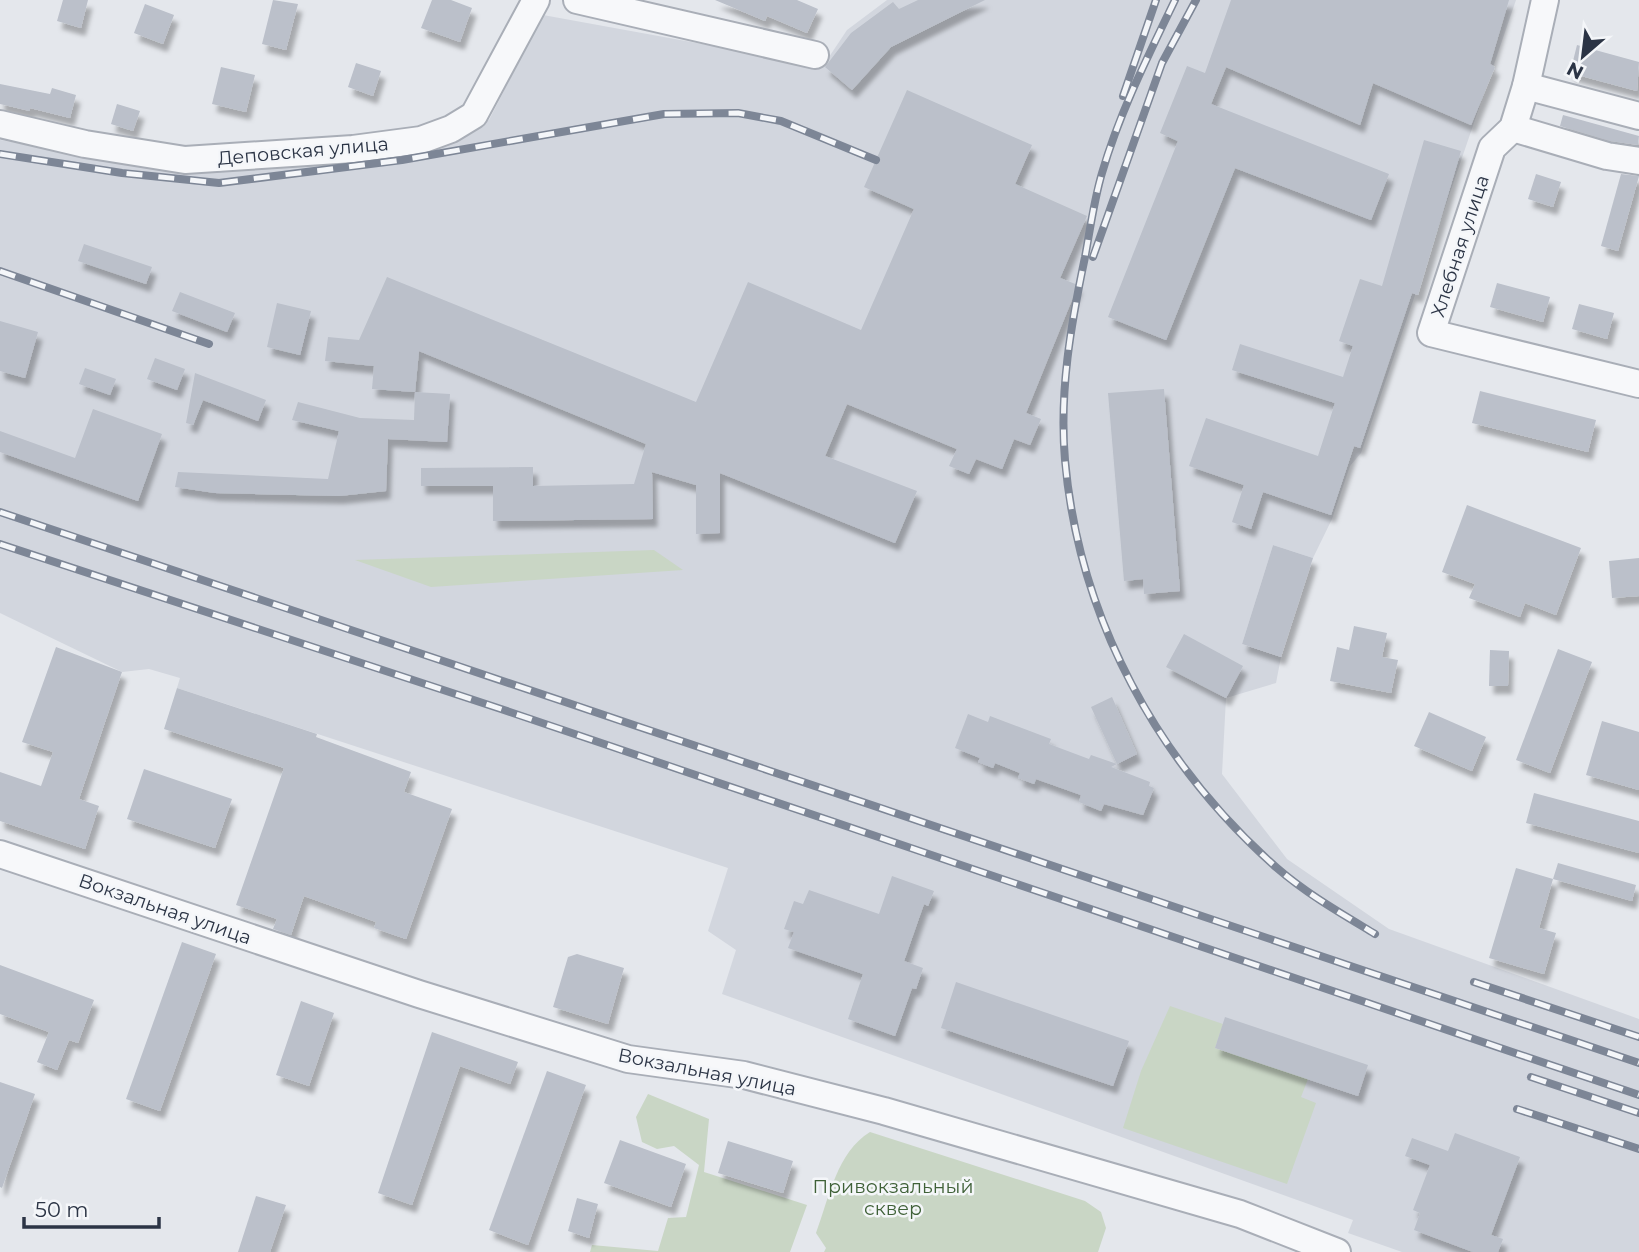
<svg xmlns="http://www.w3.org/2000/svg" width="1639" height="1252" font-family="Montserrat,sans-serif">
	<style>
		.built { fill: #d2d6de }
		.green { fill: #c9d6c5 }
		.building { fill: #bbc0ca; filter: url(#shadow) }
		.lines { fill: none; stroke-linecap: round; stroke-linejoin: round }
		.minor-casing { stroke: #a9aeb7; stroke-width: 30 }
		.minor { stroke: #f7f8fa; stroke-width: 26 }
		.rail-casing { stroke: #7d8696; stroke-width: 8 }
		.rail { stroke: #f4f6f9; stroke-width: 5; stroke-dasharray: 16; stroke-linecap: butt }
		.labels { text-anchor: middle; dominant-baseline: central; stroke-width: 5; stroke-linejoin: round; paint-order: stroke }
		.street-label { font-size: 19px; fill: #2b3445; stroke: #f4f6f9 }
		.park-label { font-size: 19px; fill: #3f6138; stroke: #f4f6f9 }
	</style>
	<defs>
		<filter id="shadow"><feDropShadow dx="4.5" dy="8" stdDeviation="2" flood-color="#0004"/></filter>
	</defs>
	<rect width="100%" height="100%" fill="#e4e7ec"/>
	<polygon class="built" points="887,0 1516,0 1361,453 1350,466 1332,519 1313,558 1273,545 1242,644 1281,657 1276,683 1226,698 1222,774 1287,859 1389,929 1639,1019 1639,1252 1402,1252 1348,1233 1353,1220 722,994 736,950 708,931 728,868 177,688 180,678 149,669 122,672 0,613 0,140 117,160 447,138 489,120 543,15 823,66 847,30"/>
	<g class="green">
		<polygon points="654,550 683,570 431,587 355,560"/>
		<polygon points="1170,1006 1223,1024 1215,1048 1308,1079 1301,1097 1316,1103 1287,1184 1123,1128 1141,1071"/>
		<polygon points="648,1094 709,1119 704,1172 807,1205 790,1252 590,1252 592,1245 658,1251 668,1218 686,1217 699,1165 674,1146 657,1149 642,1142 636,1117"/>
		<path d="M870,1132L1085,1201L1101,1212L1106,1228L1098,1252H824L826,1248L816,1233C829,1198 837,1152 870,1132Z"/>
	</g>
	<g class="building">
		<polygon points="63,0 88,0 81,28 57,21"/>
		<polygon points="273,0 298,4 286,50 262,44"/>
		<polygon points="432,0 451,0 472,8 460,42 421,28"/>
		<polygon points="715,0 797,0 818,9 807,33 767,16 765,21"/>
		<polygon points="918,0 985,0 891,47 852,90 825,67 851,33 893,2 899,9"/>
		<polygon points="1231,0 1509,0 1490,64 1495,67 1471,125 1373,83 1360,125 1226,67 1211,104 1389,174 1371,220 1235,168 1166,340 1108,317 1178,141 1160,133 1187,66 1205,73"/>
		<polygon points="145,4 174,15 163,44 134,33"/>
		<polygon points="1577,45 1639,62 1637,91 1570,73"/>
		<polygon points="356,63 381,71 373,96 348,87"/>
		<polygon points="221,67 255,75 246,112 212,104"/>
		<polygon points="0,84 50,94 52,88 76,95 70,118 30,108 30,111 0,104"/>
		<polygon points="907,90 1032,145 1015,184 1087,216 1060,278 1078,285 1026,413 1041,419 1030,445 1014,439 1002,469 976,459 969,474 949,466 957,449 847,404 825,456 917,491 895,543 720,473 720,533 696,534 696,485 652,472 653,519 493,521 493,486 421,486 421,468 533,467 533,486 634,484 646,444 419,351 415,392 372,389 374,366 325,361 328,337 359,340 387,277 696,402 748,282 861,330 914,209 864,187"/>
		<polygon points="117,104 140,111 133,131 111,124"/>
		<polygon points="1563,115 1639,136 1638,145 1610,141 1560,126"/>
		<polygon points="1424,140 1461,151 1418,295 1412,293 1360,448 1354,446 1331,515 1263,492 1251,529 1232,522 1244,485 1189,466 1206,418 1318,456 1335,403 1232,370 1240,344 1343,377 1353,346 1339,341 1360,279 1382,286"/>
		<polygon points="1536,174 1561,182 1553,207 1528,199"/>
		<polygon points="1621,174 1639,176 1618,251 1601,246"/>
		<polygon points="84,244 152,267 146,284 78,261"/>
		<polygon points="1497,283 1550,297 1543,322 1490,307"/>
		<polygon points="180,292 235,313 227,332 172,311"/>
		<polygon points="277,303 311,311 300,355 267,347"/>
		<polygon points="1579,304 1614,313 1607,339 1572,329"/>
		<polygon points="0,321 38,332 25,378 0,371"/>
		<polygon points="155,358 185,369 177,390 147,379"/>
		<polygon points="85,368 116,379 110,395 79,384"/>
		<polygon points="195,373 266,400 258,421 203,400 193,425 186,423"/>
		<polygon points="1164,389 1180,591 1144,594 1143,579 1124,581 1108,393"/>
		<polygon points="1480,391 1596,420 1588,452 1472,423"/>
		<polygon points="415,392 450,394 447,442 388,439 386,491 339,496 215,493 175,487 178,472 328,479 339,431 292,420 298,402 360,418 414,420"/>
		<polygon points="93,409 162,434 138,501 0,452 0,431 75,458"/>
		<polygon points="1467,505 1581,548 1556,615 1525,603 1520,617 1469,598 1475,584 1442,572"/>
		<polygon points="1273,545 1313,558 1281,657 1242,644"/>
		<polygon points="1639,558 1639,596 1612,598 1609,561"/>
		<polygon points="1354,626 1387,633 1382,657 1398,660 1391,693 1330,681 1337,647 1349,650"/>
		<polygon points="1184,634 1243,666 1226,698 1166,667"/>
		<polygon points="56,647 122,672 79,799 99,806 85,849 0,821 0,772 41,786 53,752 22,742"/>
		<polygon points="1558,649 1592,662 1550,773 1516,760"/>
		<polygon points="1490,650 1509,651 1508,686 1489,686"/>
		<polygon points="177,688 317,734 316,737 411,772 404,792 452,809 406,939 374,928 376,922 304,896 291,935 273,929 277,919 236,905 284,768 164,729"/>
		<polygon points="1112,697 1137,754 1111,767 1150,782 1149,786 1154,788 1143,815 1104,804 1101,811 1079,802 1081,795 1036,779 1034,784 1018,778 1020,773 995,763 993,768 978,762 980,758 955,748 968,714 988,722 990,716 1051,739 1049,744 1089,759 1091,755 1117,764 1091,707"/>
		<polygon points="1429,712 1486,737 1472,771 1414,746"/>
		<polygon points="1602,721 1639,732 1639,790 1586,775"/>
		<polygon points="144,769 232,799 215,848 127,819"/>
		<polygon points="1534,793 1639,821 1639,853 1526,823"/>
		<polygon points="1558,863 1636,885 1632,901 1553,879"/>
		<polygon points="1516,868 1553,879 1539,928 1556,933 1544,974 1489,958"/>
		<polygon points="892,876 934,891 928,906 924,904 904,961 923,968 916,989 912,988 895,1036 848,1019 863,974 788,948 794,932 784,929 794,901 803,904 809,890 879,914"/>
		<polygon points="182,942 216,954 160,1111 126,1099"/>
		<polygon points="577,954 624,968 608,1024 553,1007 568,957"/>
		<polygon points="0,965 94,1000 78,1043 69,1040 57,1070 37,1062 49,1032 0,1014"/>
		<polygon points="956,982 1129,1041 1113,1086 941,1028"/>
		<polygon points="301,1001 334,1013 309,1086 276,1075"/>
		<polygon points="1225,1017 1368,1065 1358,1096 1215,1048"/>
		<polygon points="432,1032 518,1062 510,1084 460,1066 412,1205 378,1193"/>
		<polygon points="547,1071 586,1085 528,1245 489,1230"/>
		<polygon points="0,1082 35,1094 2,1188 0,1187"/>
		<polygon points="1455,1133 1520,1157 1491,1235 1503,1239 1498,1252 1473,1252 1414,1230 1420,1213 1413,1210 1430,1165 1405,1156 1412,1138 1448,1151"/>
		<polygon points="620,1140 686,1164 671,1207 604,1183"/>
		<polygon points="728,1141 793,1161 783,1193 718,1173"/>
		<polygon points="256,1196 286,1205 270,1252 238,1252"/>
		<polygon points="577,1198 598,1204 589,1238 568,1231"/>
	</g>
	<g class="lines">
		<defs>
			<g id="minor">
				<polyline points="577,0 815,55"/>
				<polyline points="1545,0 1526,86 1513,128 1492,148 1431,333 1639,384"/>
				<polyline points="1526,86 1639,116"/>
				<polyline points="0,124 85,144 185,160 353,149 421,140 451,129 474,115 536,0"/>
				<polyline points="1513,128 1607,156 1639,161"/>
				<polyline points="0,854 419,994 628,1059 744,1075 884,1111 1240,1214 1337,1252"/>
			</g>
		</defs>
		<use href="#minor" class="minor-casing"/>
		<use href="#minor" class="minor"/>
		<defs>
			<g id="rail">
				<path d="M1175,0C1148,56 1119,114 1102,173C1094,200 1090,230 1085,257C1071,324 1059,392 1065,460C1079,619 1158,763 1277,868C1307,894 1342,914 1375,934"/>
				<polyline points="1123,96 1156,0"/>
				<polyline points="0,154 122,173 219,183 402,160 664,114 738,113 781,121 876,160"/>
				<polyline points="1093,257 1162,63 1196,0"/>
				<polyline points="0,271 209,344"/>
				<polyline points="0,512 1639,1063"/>
				<polyline points="0,544 501,709 1639,1095"/>
				<polyline points="1474,982 1639,1037"/>
				<polyline points="1531,1077 1639,1113"/>
				<polyline points="1517,1109 1639,1149"/>
			</g>
		</defs>
		<use href="#rail" class="rail-casing"/>
		<use href="#rail" class="rail"/>
	</g>
	<g class="labels">
		<g class="street-label">
			<text transform="translate(303 151) rotate(-5)">Деповская улица</text>
			<text transform="translate(1460 246) rotate(-72)">Хлебная улица</text>
			<text transform="translate(165 909) rotate(19)">Вокзальная улица</text>
			<text transform="translate(707 1072) rotate(11)">Вокзальная улица</text>
		</g>
		<g class="park-label">
			<text x="893" y="1186">Привокзальный<tspan x="893" dy="22">сквер</tspan></text>
		</g>
	</g>
	<g transform="translate(1583 56) rotate(208)" stroke="#f4f6f9" stroke-width="5" paint-order="stroke">
	<path d="M0-5L12 26L0 18L-12 26Z" fill="#2b3445"/>
	<text y="-10" font-size="19" font-weight="bold" text-anchor="middle" fill="#2b3445">N</text>
	</g>
	<path d="M24 1217v10h135v-10" fill="none" stroke="#2b3445" stroke-width="3.5"/>
	<text x="35" y="1217" font-size="21" fill="#2b3445" stroke="#f4f6f9" stroke-width="5" paint-order="stroke">50 m</text>
</svg>
